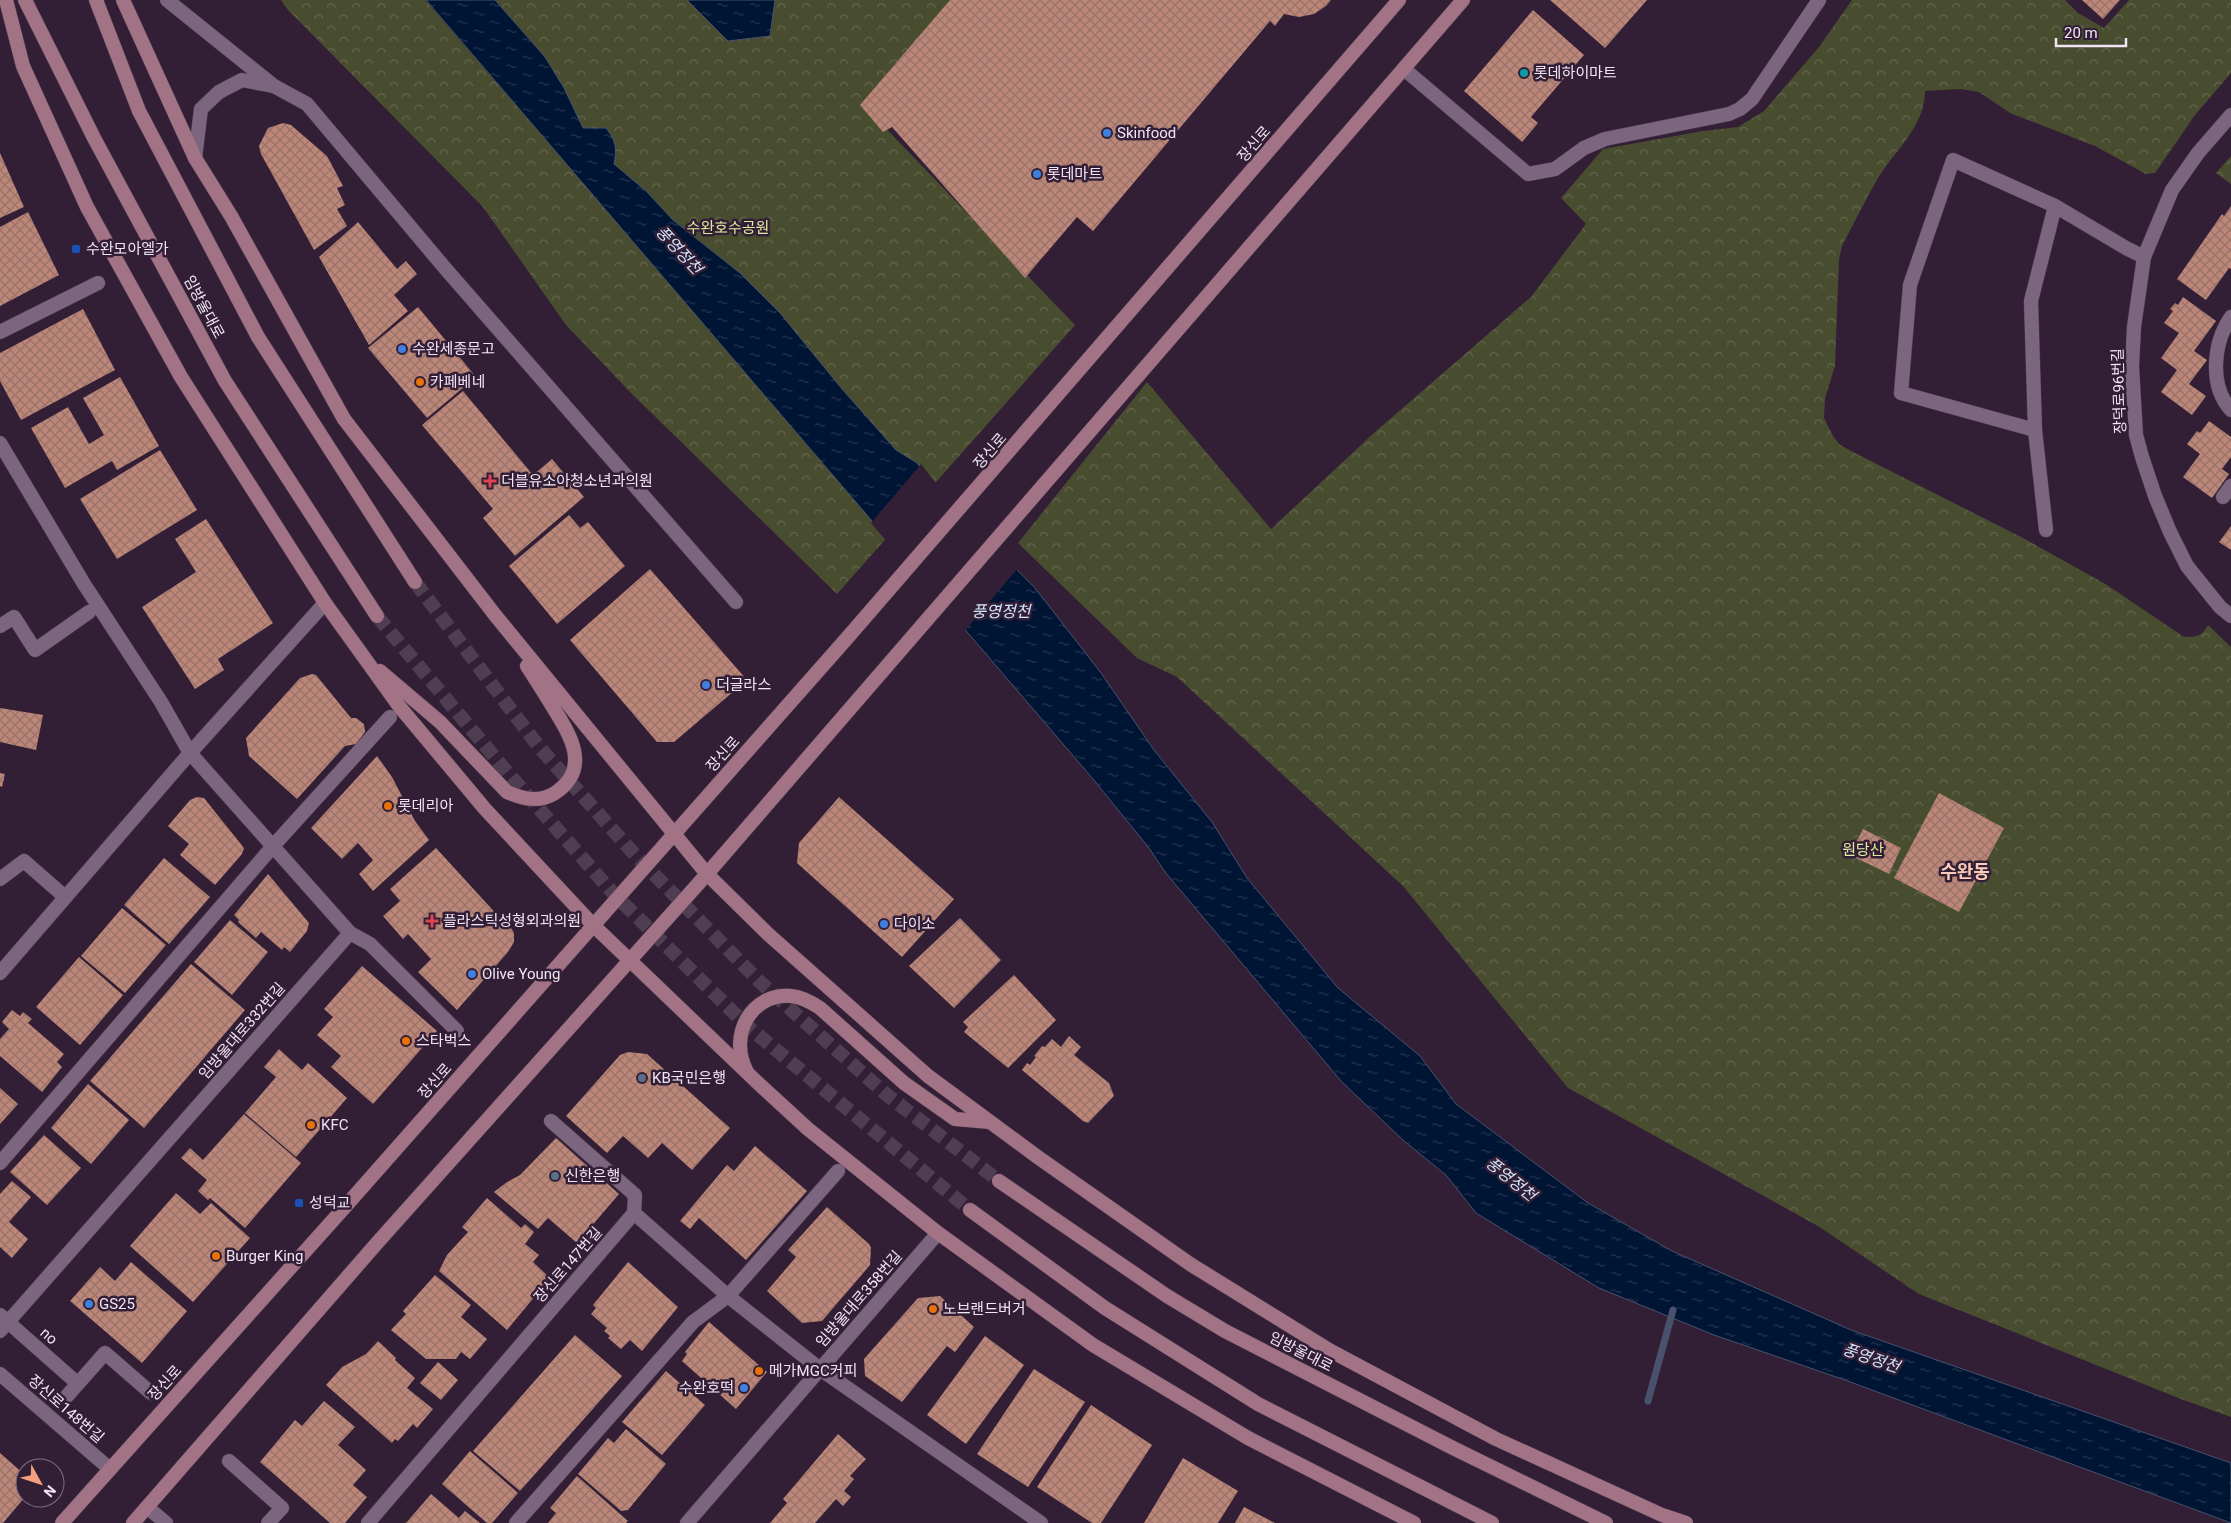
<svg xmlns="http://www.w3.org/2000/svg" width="2231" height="1523" font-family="Roboto,'Noto Sans KR',sans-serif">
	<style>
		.forest { fill: url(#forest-crowns) }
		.water { fill: url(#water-ripples); stroke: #48526d }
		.pier { fill: #321f36 }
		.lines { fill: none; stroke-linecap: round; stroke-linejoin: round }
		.stream { stroke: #48526d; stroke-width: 7 }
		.building { fill: url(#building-cross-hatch) }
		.secondary-tunnel { stroke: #4f3d52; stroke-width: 14; stroke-dasharray: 14 7; stroke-linecap: butt }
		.service-casing { stroke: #4e3d50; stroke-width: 15 }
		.pedestrian-casing { stroke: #4e3d50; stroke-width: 15 }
		.minor-casing { stroke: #4e3d50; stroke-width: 15 }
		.secondary-casing { stroke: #4e3d50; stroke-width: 15 }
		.service { stroke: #7c657f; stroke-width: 14 }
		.pedestrian { stroke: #7c657f; stroke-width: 14 }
		.minor { stroke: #7c657f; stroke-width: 14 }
		.secondary { stroke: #a27285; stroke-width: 14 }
		.culture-dot { fill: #0f9aa8; stroke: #321f36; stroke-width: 2 }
		.shop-dot { fill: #3f7fe0; stroke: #321f36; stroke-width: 2 }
		.transit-dot { fill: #1a4fb4; stroke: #321f36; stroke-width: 2 }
		.food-dot { fill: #e8710a; stroke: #321f36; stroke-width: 2 }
		.health-dot { fill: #e0444e; stroke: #321f36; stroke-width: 2 }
		.service-dot { fill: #5c6f8a; stroke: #321f36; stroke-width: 2 }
		.labels { text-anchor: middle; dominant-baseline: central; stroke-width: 5; stroke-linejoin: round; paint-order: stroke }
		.poi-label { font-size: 15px; fill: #f1e4f3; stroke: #321f36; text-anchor: start }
		.street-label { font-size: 15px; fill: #f1e4f3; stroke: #321f36 }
		.park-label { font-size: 15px; fill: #deea9d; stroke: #321f36 }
		.water-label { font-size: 16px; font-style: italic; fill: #d1e4fd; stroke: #321f36 }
		.quarter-label { font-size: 18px; font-weight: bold; fill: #fbcbb9; stroke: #321f36 }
	</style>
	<defs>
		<pattern id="forest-crowns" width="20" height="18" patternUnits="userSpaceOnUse" patternTransform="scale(1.25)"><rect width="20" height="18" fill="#494d30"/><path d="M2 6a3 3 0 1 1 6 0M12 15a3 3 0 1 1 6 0" fill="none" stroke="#64664e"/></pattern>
		<pattern id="water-ripples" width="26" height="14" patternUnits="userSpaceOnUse" patternTransform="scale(1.25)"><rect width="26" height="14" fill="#001433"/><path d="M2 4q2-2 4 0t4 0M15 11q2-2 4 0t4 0" fill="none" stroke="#263651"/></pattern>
		<pattern id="building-cross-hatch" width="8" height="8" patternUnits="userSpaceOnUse" patternTransform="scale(1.25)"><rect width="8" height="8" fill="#bc8678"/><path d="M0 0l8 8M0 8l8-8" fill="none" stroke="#99726a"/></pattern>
	</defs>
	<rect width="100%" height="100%" fill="#321f36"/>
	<g class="forest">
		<polygon points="281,0 425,0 533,125 576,114 564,88 545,57 495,0 968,0 874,116 1075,325 837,594 633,395 566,325 483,207 288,10"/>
		<path d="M1852,0H2065L2078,13L2104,28L2129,0H2231V73L2195,115L2155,173L2146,174L2095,146L2010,113L1979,92L1961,89L1925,91C1925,126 1896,149 1878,178C1865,200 1854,223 1842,246L1839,259L1835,366L1825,398L1824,418L1833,436L1839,444L1851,451L2023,538L2107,585L2184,637C2197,637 2202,636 2208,625L2231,647V1417L2181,1399L1919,1294L1818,1226L1568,1088L1403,886L1177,677L1137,658L1018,543L1147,382L1271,529L1375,432L1531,297L1586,224L1561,198L1603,149L1703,131L1738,127L1764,111L1819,47Z"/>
		<polygon points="2231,156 2231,184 2216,173"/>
	</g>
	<g class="water">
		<path d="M426,0H495L545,57L564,88L583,128H606C616,141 617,148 614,164L646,191L673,220L740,273L780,313L842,389L896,450L917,463L941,493L1035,588L1101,673L1154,750L1212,822L1247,878L1338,988L1420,1056L1456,1104L1588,1203L1672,1251L1851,1330L2231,1463V1523L1845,1380L1714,1335L1599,1288L1476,1213L1446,1175L1404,1141L1341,1081L1165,872L1149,848L1093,779Z"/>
		<polygon points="687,0 775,0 770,36 728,41"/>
	</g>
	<polygon class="pier" points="921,464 943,492 1018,568 964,632 871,523"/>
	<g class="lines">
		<polyline class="stream" points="1648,1401 1673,1310"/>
	</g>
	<g class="building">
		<polygon points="950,0 1331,0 1326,6 1314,14 1299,17 1284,14 1275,26 1270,21 1093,231 1077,217 1025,278 892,127 883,132 860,105"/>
		<polygon points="1550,0 1647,0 1605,48"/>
		<polygon points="2082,0 2120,0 2103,19"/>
		<polygon points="1533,10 1584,55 1531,117 1538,123 1522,142 1464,91"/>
		<polygon points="283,123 291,125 327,156 343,186 337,188 345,205 337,209 347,226 314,250 261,154 259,146 268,128"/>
		<polygon points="0,153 24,207 0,218"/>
		<polygon points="2231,206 2231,269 2229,268 2206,300 2177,279 2222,214 2224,216"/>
		<polygon points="28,212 59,275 0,306 0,227"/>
		<polygon points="358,222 397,269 406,261 417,274 394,295 408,311 369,345 319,257"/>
		<polygon points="2183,297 2216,321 2194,351 2207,360 2189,384 2206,396 2192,415 2161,392 2177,370 2161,358 2179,333 2164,323 2173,311 2170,309 2175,303 2178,305"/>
		<polygon points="418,307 476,377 427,418 368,348"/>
		<polygon points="83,309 115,370 21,420 0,381 0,353"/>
		<polygon points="120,377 159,446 117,470 112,461 65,488 31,428 68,407 89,444 104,435 83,398"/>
		<polygon points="463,391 533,475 552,459 584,497 515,556 483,518 493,509 422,425"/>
		<polygon points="2209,421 2231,437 2231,457 2222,469 2229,474 2212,498 2183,477 2200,454 2187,444 2197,431 2200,433"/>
		<polygon points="160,450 197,510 117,559 80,499"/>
		<polygon points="569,515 580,528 588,522 625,566 557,624 509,566"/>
		<polygon points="206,519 273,623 218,659 224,670 195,689 142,607 196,572 175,539"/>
		<polygon points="2231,526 2231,550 2219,542"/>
		<polygon points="650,569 747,680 674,742 657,742 570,640"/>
		<polygon points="312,674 316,675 351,718 356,718 364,724 365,732 356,744 345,746 297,799 249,756 246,738 300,678"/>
		<polygon points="0,708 43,715 36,750 0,742"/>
		<polygon points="377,756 392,777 415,821 429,840 373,891 359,874 373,860 358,843 342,859 311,828"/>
		<polygon points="0,773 5,774 2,787 0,786"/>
		<polygon points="1939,793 2004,828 1959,912 1894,878"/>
		<polygon points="197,797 204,798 244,848 242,854 215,885 180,855 189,844 168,826 190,800"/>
		<polygon points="839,797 954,899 902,957 797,863 799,843"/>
		<polygon points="1863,829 1901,848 1889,874 1850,855"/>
		<polygon points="436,848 500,918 508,923 514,933 514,942 508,952 457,1010 418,972 431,959 408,934 403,939 383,916 400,901 390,889"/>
		<polygon points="164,858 210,897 169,944 124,905"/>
		<polygon points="268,874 309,923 307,931 290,952 284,947 282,950 261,932 256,938 238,922 239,920 234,915"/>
		<polygon points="122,908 166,945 125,993 81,956"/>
		<polygon points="960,918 1001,960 954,1008 909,966"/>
		<polygon points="230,920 268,952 232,995 194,962"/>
		<polygon points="79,957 123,995 80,1045 36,1007"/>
		<polygon points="191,964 245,1010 144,1128 90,1081"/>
		<polygon points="362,966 437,1031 373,1104 331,1067 341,1056 317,1035 333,1017 324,1009"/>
		<polygon points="1014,975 1056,1020 1008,1068 964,1032 968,1027 963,1022"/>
		<polygon points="12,1010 20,1016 23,1012 32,1019 28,1023 64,1054 57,1062 62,1067 42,1092 0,1056 0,1039 9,1029 2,1022"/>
		<polygon points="1069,1036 1081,1047 1074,1055 1109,1083 1114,1096 1088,1123 1083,1121 1022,1070 1027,1063 1030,1065 1036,1057 1034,1056 1042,1046 1045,1047 1052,1039 1061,1047"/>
		<polygon points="279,1049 302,1070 308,1063 347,1098 296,1157 245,1113 276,1077 264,1067"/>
		<polygon points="628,1052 647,1054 730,1128 692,1170 662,1143 648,1158 623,1136 607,1153 566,1116 620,1055"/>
		<polygon points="88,1084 129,1120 91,1164 51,1128"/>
		<polygon points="0,1088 18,1104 0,1124"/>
		<polygon points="244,1114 301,1163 245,1228 210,1198 208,1200 198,1191 207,1180 181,1158 190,1148 203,1160"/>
		<polygon points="44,1135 81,1168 47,1205 10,1172"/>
		<polygon points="556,1138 619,1194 577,1243 548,1218 538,1229 494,1192 507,1182 520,1175"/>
		<polygon points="755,1146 807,1191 746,1260 699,1218 690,1229 680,1221 727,1165 734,1171"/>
		<polygon points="12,1181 31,1197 9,1222 28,1239 12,1258 0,1247 0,1194"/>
		<polygon points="176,1193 200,1214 211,1203 250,1238 193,1302 130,1246"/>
		<polygon points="487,1198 521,1228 525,1224 534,1232 525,1244 539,1255 533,1262 550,1278 507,1330 439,1271 447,1255 468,1232 462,1227"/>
		<polygon points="827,1207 869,1244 871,1248 870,1265 822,1321 802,1323 767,1291 796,1257 788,1250"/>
		<polygon points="131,1262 187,1311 142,1363 70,1301 100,1267 115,1281"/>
		<polygon points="628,1262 678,1307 642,1351 630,1340 621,1349 608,1338 610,1336 604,1331 607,1328 591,1314 596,1308 593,1305"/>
		<polygon points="435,1275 471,1305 461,1317 487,1339 470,1359 461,1352 456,1359 426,1359 391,1330 406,1314 403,1311"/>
		<polygon points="940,1296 974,1327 955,1352 947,1346 902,1402 865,1376 864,1359 918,1298"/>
		<polygon points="709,1322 767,1372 736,1409 682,1361 687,1354 685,1352"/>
		<polygon points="575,1335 622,1376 520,1491 473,1451"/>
		<polygon points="985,1336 1024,1365 966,1444 927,1415"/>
		<polygon points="378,1341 396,1358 395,1360 415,1378 407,1388 433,1409 417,1428 413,1424 398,1441 395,1439 392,1443 326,1385 342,1367 366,1354"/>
		<polygon points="438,1362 458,1380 441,1400 420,1383"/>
		<polygon points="1034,1369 1085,1402 1028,1487 977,1454"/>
		<polygon points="666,1371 705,1405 662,1455 622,1422"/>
		<polygon points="324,1401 355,1427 338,1445 366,1470 353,1485 367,1497 345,1523 330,1523 260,1462 295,1420 302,1426"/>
		<polygon points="1091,1405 1152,1445 1101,1523 1092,1523 1037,1487"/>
		<polygon points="626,1429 666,1464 628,1510 621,1511 578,1474 608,1438 614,1443"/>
		<polygon points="838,1434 866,1459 850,1476 854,1479 844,1491 851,1497 843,1506 836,1499 815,1523 770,1523 787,1503 783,1499"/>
		<polygon points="470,1451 518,1493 492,1523 487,1523 442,1484"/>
		<polygon points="0,1453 25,1475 25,1497 3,1523 0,1523"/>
		<polygon points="1183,1458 1238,1491 1218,1523 1144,1523"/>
		<polygon points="577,1476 628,1521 626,1523 548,1523 556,1513 550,1508"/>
		<polygon points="431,1494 459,1518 465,1511 480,1523 406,1523"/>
		<polygon points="1244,1507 1275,1523 1235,1523"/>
	</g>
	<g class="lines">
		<g class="secondary-tunnel">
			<polyline points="415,582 539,747 636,856 760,982 887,1095 999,1181"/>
			<polyline points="377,616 507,772 613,893 746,1025 970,1210"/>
		</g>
		<defs>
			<g id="service">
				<polyline points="167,0 274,86 307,104 444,267 736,602"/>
				<polyline points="1404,69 1528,174 1555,169 1584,148 1605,139 1729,114 1740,109 1752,99 1819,0"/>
				<polyline points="195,158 201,109 219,92 242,80 273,86"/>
				<polyline points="820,1369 1041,1523"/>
			</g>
			<g id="pedestrian">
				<polyline points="0,332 98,283"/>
				<polyline points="0,626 14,617 35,650 89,612"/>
				<polyline points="350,933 370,944 457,1031"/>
				<polyline points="551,1121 635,1195 634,1213"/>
				<polyline points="0,1163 274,845 390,717"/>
				<polyline points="0,1315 77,1383"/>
				<polyline points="67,1396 105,1353 151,1393"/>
				<polyline points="229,1461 282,1508 268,1523"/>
				<polyline points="516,1523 693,1322 728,1296 838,1171"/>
			</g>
			<g id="minor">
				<polyline points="2231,115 2198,153 2172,190 2144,257 2134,327 2132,367 2136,435 2142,457 2155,496 2170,532 2187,566 2220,607 2231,616"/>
				<polyline points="2055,206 2031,301 2035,430 1901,393 1910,285 1953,160 2055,206 2126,248 2144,257"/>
				<path d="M2231,317C2213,343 2209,386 2231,410"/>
				<polyline points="2035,430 2046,530"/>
				<polyline points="0,443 84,584 161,702 190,753 350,933 0,1331"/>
				<polyline points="2223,497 2231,486"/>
				<polyline points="0,879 24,861 65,897"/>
				<polyline points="0,973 190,753 325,603"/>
				<polyline points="0,1374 110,1469"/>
				<polyline points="147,1507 166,1523"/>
				<polyline points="368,1523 634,1213 728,1296 820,1369"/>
				<polyline points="687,1523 938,1233"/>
			</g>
			<g id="secondary">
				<polyline points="6,0 23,66 87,207 181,377 325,603 399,706 485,809 594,926 759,1084 808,1129 938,1233 1093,1345 1248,1438 1414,1523"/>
				<polyline points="25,0 94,138 225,381 377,616"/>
				<polyline points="96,0 139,111 258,337 415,582"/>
				<polyline points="123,0 195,158 231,216 344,419 495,615 707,874 768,934 928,1076 1039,1158 1190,1264 1329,1350 1496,1439 1662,1515 1686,1523"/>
				<path d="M380,671L440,722L507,792C523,799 539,803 555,793C591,769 571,736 554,709C545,694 536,680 527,666"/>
				<path d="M746,1070C729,1036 750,993 791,996C802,997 811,1002 820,1008L904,1083L955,1119L990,1122"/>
				<polyline points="999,1181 1167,1296 1225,1331 1453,1448 1606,1523"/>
				<polyline points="970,1210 1105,1308 1258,1404 1492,1523"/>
				<polyline points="62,1523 343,1209 848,637 1399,0"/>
				<polyline points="133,1523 377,1243 707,874 1463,0"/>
			</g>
		</defs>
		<use href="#service" class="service-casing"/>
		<use href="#pedestrian" class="pedestrian-casing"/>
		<use href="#minor" class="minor-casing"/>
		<use href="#secondary" class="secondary-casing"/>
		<use href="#service" class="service"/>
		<use href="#pedestrian" class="pedestrian"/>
		<use href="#minor" class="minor"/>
		<use href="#secondary" class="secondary"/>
	</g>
	<circle class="culture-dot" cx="1524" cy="73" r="5"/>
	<g class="shop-dot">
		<circle cx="1107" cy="133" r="5"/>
		<circle cx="1037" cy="174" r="5"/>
		<circle cx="402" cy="349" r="5"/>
		<circle cx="706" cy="685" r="5"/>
		<circle cx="884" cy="924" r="5"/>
		<circle cx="472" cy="974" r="5"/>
		<circle cx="89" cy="1304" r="5"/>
		<circle cx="744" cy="1388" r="5"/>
	</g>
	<g class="transit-dot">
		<rect x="71" y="244" width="10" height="10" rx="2.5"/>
		<rect x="294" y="1198" width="10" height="10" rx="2.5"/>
	</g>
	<g class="food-dot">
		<circle cx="420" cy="382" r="5"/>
		<circle cx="388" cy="806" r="5"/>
		<circle cx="406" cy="1041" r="5"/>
		<circle cx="311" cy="1125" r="5"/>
		<circle cx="216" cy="1256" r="5"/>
		<circle cx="933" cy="1309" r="5"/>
		<circle cx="759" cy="1371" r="5"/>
	</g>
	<g class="health-dot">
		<path d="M487.5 473.5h5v5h5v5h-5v5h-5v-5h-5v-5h5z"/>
		<path d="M429.5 913.5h5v5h5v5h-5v5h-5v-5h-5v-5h5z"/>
	</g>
	<g class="service-dot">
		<circle cx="642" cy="1078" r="5"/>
		<circle cx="555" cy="1176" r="5"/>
	</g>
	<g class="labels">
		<g class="poi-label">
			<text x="1534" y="73">롯데하이마트</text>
			<text x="1117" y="133">Skinfood</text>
			<text x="1047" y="174">롯데마트</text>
			<text x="86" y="249">수완모아엘가</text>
			<text x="412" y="349">수완세종문고</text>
			<text x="430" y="382">카페베네</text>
			<text x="501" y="481">더블유소아청소년과의원</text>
			<text x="716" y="685">더글라스</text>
			<text x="398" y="806">롯데리아</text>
			<text x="443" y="921">플라스틱성형외과의원</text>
			<text x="894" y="924">다이소</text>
			<text x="482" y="974">Olive Young</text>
			<text x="416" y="1041">스타벅스</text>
			<text x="652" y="1078">KB국민은행</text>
			<text x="321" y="1125">KFC</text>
			<text x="565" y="1176">신한은행</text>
			<text x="309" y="1203">성덕교</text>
			<text x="226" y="1256">Burger King</text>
			<text x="99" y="1304">GS25</text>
			<text x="943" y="1309">노브랜드버거</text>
			<text x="769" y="1371">메가MGC커피</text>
			<text x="734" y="1388" text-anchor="end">수완호떡</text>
		</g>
		<g class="street-label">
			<text transform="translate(1254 144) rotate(-49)">장신로</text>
			<text transform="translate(204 307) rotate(62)">임방울대로</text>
			<text transform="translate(2119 391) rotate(-92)">장덕로96번길</text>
			<text transform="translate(990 451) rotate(-49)">장신로</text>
			<text transform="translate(723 754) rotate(-48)">장신로</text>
			<text transform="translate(242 1031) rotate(-49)">임방울대로332번길</text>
			<text transform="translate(435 1081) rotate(-48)">장신로</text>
			<text transform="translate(568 1265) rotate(-49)">장신로147번길</text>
			<text transform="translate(859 1299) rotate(-49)">임방울대로358번길</text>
			<text transform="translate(49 1336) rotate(41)">no</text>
			<text transform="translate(1301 1352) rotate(27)">임방울대로</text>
			<text transform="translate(165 1383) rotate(-48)">장신로</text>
			<text transform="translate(66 1409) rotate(41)">장신로148번길</text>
		</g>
		<g class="park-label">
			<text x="728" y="228">수완호수공원</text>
			<text x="1863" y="850">원당산</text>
		</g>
		<g class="water-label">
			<text transform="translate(679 250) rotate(47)">풍영정천</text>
			<text x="1001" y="611">풍영정천</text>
			<text transform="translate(1511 1179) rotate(39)">풍영정천</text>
			<text transform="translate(1871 1358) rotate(19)">풍영정천</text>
		</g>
		<g class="quarter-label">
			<text x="1965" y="871">수완동</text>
		</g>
	</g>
	<g transform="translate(40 1483) rotate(130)"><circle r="24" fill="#321f36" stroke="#7e6e82"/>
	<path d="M0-4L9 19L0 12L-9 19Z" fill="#f2a080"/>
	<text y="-8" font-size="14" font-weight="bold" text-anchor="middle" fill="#f1e4f3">N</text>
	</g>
	<path d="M2056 38v8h70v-8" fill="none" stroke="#f1e4f3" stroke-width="2.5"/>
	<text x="2064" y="38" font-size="15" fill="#f1e4f3" stroke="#321f36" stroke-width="4" paint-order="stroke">20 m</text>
</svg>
